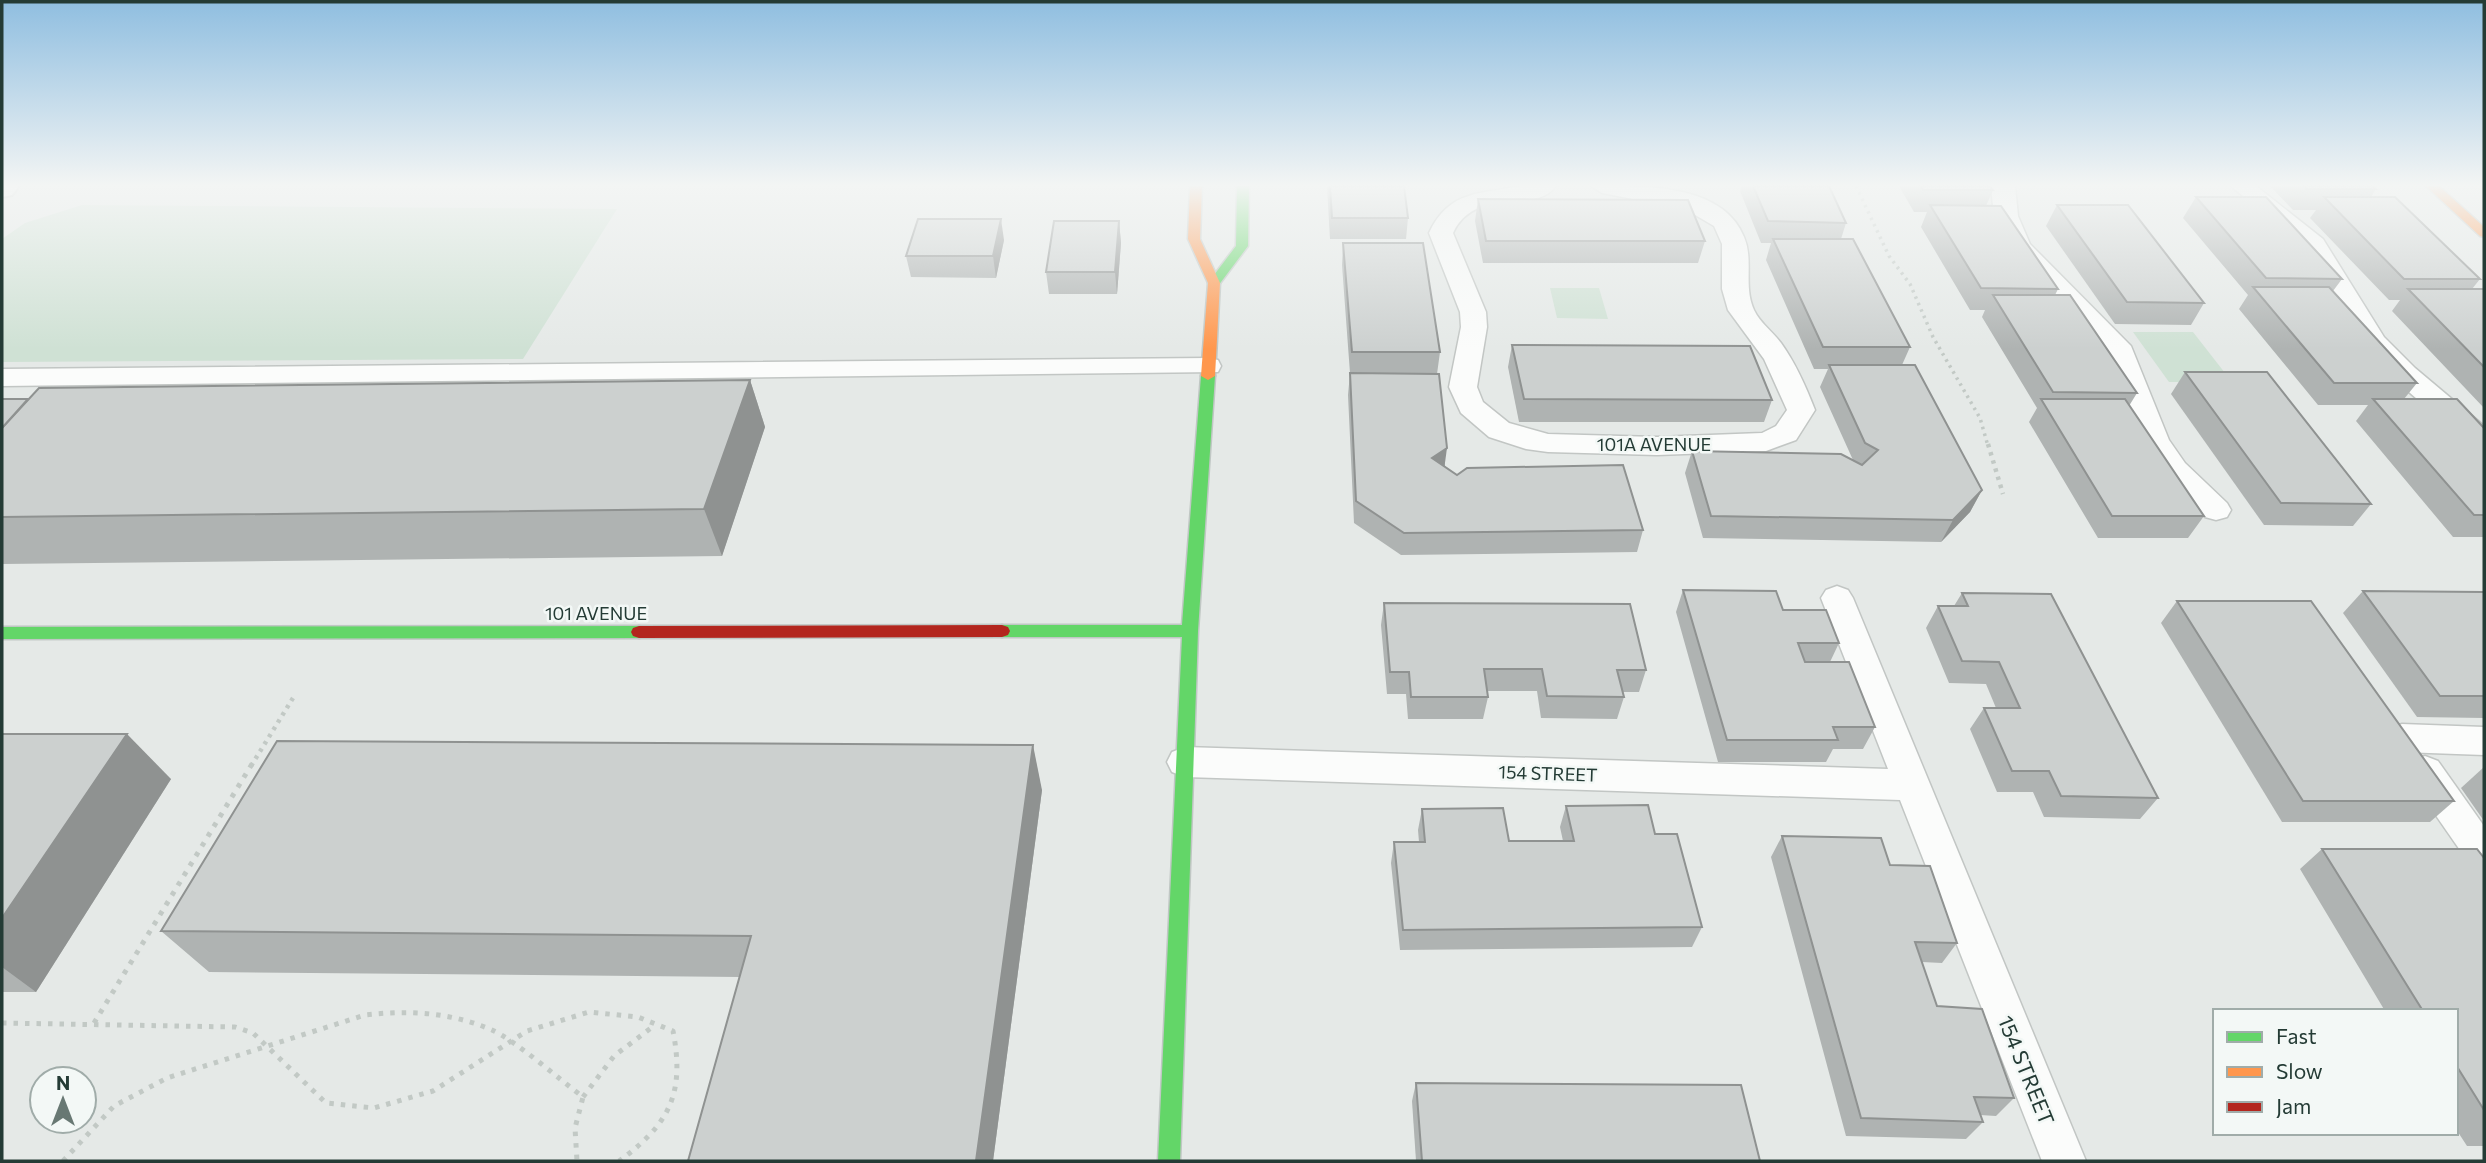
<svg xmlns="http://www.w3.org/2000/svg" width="2486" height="1163" font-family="Commissioner,sans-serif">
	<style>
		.green { fill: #cfe1d4 }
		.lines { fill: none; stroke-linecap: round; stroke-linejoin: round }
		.lane-casing { stroke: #c2c6c4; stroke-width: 3 }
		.street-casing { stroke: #c2c6c4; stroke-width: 4 }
		.fast-casing { stroke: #c0c7c4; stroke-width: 3 }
		.slow-casing { stroke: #c0c7c4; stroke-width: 3 }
		.jam-casing { stroke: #c0c7c4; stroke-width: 3 }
		.path-far2 { stroke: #c2c9c5; stroke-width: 3.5; stroke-dasharray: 2.5 4.5; stroke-linecap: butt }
		.path-far1 { stroke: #c2c9c5; stroke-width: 4.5; stroke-dasharray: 3.5 5; stroke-linecap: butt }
		.path { stroke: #c2c9c5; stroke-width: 5; stroke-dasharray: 4.5 7; stroke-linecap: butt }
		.lane { fill: #fbfcfb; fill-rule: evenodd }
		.street { fill: #fbfcfb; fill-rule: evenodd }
		.fast { fill: #63d668; fill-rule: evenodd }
		.slow { fill: #ff974d; fill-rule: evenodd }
		.jam { fill: #b3261e; fill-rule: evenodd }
		.wall { fill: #afb3b2 }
		.shaded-wall { fill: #8f9291 }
		.building { fill: #ccd0cf; stroke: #8f9291; stroke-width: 2 }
		.labels { text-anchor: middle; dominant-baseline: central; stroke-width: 5; stroke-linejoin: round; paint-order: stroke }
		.street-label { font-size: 18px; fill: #243b35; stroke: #f3f8f6 }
		.near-street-label { font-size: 21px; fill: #243b35; stroke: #f3f8f6 }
	</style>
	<rect width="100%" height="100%" fill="#e5e9e7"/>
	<g class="green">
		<polygon points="82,205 617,209 523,359 2,362 2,239 25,223"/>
		<polygon points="1550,288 1599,288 1608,319 1557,318"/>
		<polygon points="2133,332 2193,332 2232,382 2169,382"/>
	</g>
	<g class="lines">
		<defs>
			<g id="lane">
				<path d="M1521,186H1556C1536,215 1475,185 1453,233L1486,312L1487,327L1477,387L1483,402L1509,423L1548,434L1657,437L1762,433L1776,426L1787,410L1764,359L1728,310L1722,289V244L1714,226L1685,209L1602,193L1591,186C1639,186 1722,182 1744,237C1754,260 1743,286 1754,310C1760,323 1773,332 1781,343C1796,364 1806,387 1815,410L1796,440L1766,451L1657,455L1548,452L1526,449L1489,437L1461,413L1449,387L1461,327L1460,312L1429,233C1449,190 1480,194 1521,186Z"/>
				<polygon points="1991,186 2015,186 2018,216 2030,244 2131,346 2169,440 2185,463 2227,503 2231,510 2227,517 2216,520 2205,517 2165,477 2141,442 2110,355 2007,247 1994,216"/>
				<polygon points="2231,186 2256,186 2323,239 2384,337 2415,368 2484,426 2484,450 2474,448 2395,380 2365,348 2305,248"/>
				<polygon points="1208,358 1218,360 1221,366 1218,372 2,386 2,369"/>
				<polygon points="1837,586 1848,590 1853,598 2086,1161 2042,1161 1900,800 1185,777 1172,772 1167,762 1172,752 1185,747 1888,769 1821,598 1826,590"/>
				<polygon points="2402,724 2484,727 2484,755 2402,752 2390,748 2385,738 2390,728"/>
				<polygon points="2425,756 2438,761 2484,826 2484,871 2471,866 2412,781 2407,771 2412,761"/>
			</g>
			<polygon id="street" points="2,186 19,186 12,195 2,197"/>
			<g id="fast">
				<polygon points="1237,186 1249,186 1248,246 1218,286 1210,286 1208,283 1236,246"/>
				<polygon points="1208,372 1215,376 1198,631 1180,1161 1158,1161 1182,637 1002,637 996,635 994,631 996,627 1002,625 1182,625 1201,376"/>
				<polygon points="639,626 645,628 647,632 645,636 639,638 2,639 2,627"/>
			</g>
			<g id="slow">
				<polygon points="1190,186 1202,186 1200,239 1220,283 1215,376 1208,380 1201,376 1208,283 1188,239"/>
				<polygon points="2426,186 2439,186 2484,227 2484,237 2480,236"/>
			</g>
			<polygon id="jam" points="1002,625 1008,627 1010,631 1008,635 1002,637 639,638 633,636 631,632 633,628 639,626"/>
		</defs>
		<use href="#lane" class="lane-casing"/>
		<use href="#street" class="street-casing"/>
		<use href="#fast" class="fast-casing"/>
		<use href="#slow" class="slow-casing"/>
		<use href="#jam" class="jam-casing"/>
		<polyline class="path-far2" points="1856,186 1889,256 1910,284 1933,337 1980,418 1988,446"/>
		<g class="path-far1">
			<polyline points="1988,444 2003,494"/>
			<polyline points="251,766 293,698"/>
		</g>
		<g class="path">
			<path d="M2,1023L235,1027L253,1033L326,1103L374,1108L433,1091L527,1031L589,1012L638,1017L673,1031C685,1093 670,1124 619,1161"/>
			<polyline points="94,1023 252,764"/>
			<polyline points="583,1097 614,1056 655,1025"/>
			<path d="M63,1161L114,1106L167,1078L365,1015C409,1010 450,1012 492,1030C516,1041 559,1079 583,1097L575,1128L577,1161"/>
		</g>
		<use href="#lane" class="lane"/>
		<use href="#street" class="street"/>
		<use href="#fast" class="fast"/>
		<use href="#slow" class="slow"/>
		<use href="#jam" class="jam"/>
	</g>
	<g class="wall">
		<polygon points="1327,186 1404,186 1408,218 1406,239 1330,239"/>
		<polygon points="1742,186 1829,186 1846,223 1841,239 1910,347 1902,365 1982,490 1970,512 1941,542 1703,538 1685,473 1692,451 1853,460 1820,387 1828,369 1814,369 1766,260 1771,243 1761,243 1740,191"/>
		<polygon points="1899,186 1990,186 1993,190 1986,206 2058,289 2055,295 2137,393 2129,406 2204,516 2188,538 2098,538 2029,422 2037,408 1982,317 1985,310 1970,310 1921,227 1927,212 1914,212"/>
		<polygon points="2270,186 2373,186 2376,189 2371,197 2480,279 2472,289 2484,289 2484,408 2392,311 2400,300 2389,300 2310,218 2316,210 2293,210"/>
		<polygon points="2196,197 2342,279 2333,291 2417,383 2404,399 2484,428 2484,537 2453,537 2356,421 2368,405 2318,405 2239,309 2248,295 2183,218"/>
		<polygon points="1478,199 1705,241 1698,263 1483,263 1475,221"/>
		<polygon points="2057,205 2204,303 2191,325 2115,324 2046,226"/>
		<polygon points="1119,221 1121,243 1117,294 1049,294 1046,272"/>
		<polygon points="1004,240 996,278 911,277 906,256"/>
		<polygon points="1343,243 1440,352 1437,374 1445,466 1457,475 1643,530 1637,552 1401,555 1354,523 1348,395 1350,373 1342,265"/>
		<polygon points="1512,345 1772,400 1764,422 1519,422 1508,367"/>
		<polygon points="2185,372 2371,504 2353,526 2264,525 2171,394"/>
		<polygon points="750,380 765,427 722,556 2,564 2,399"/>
		<polygon points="1683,590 1783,610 1839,643 1830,662 1875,727 1863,749 1833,749 1826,762 1718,762 1676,612"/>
		<polygon points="2363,591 2484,592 2484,718 2417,717 2343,613"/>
		<polygon points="1962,593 2158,798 2140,819 2044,817 2033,792 1997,792 1970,729 1984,708 1996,708 1986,684 1949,683 1926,628 1938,606 1954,606"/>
		<polygon points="2177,601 2454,801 2430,822 2282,822 2161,623"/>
		<polygon points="1384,603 1646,670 1639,692 1623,692 1624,697 1617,719 1541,718 1537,691 1487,691 1488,697 1483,719 1408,719 1406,694 1387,694 1381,625"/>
		<polygon points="2,734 171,779 36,992 2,992"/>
		<polygon points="2484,767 2484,821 2461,788"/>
		<polygon points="1042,790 993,1161 688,1161 740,977 209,972 161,931"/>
		<polygon points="1566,806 1655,834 1702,927 1692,947 1400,950 1391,863 1394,842 1419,842 1418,830 1422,809 1509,841 1563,841 1560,827"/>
		<polygon points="1782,836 1890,865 1957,943 1942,963 1922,962 1937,1006 2014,1098 1996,1116 1980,1115 1983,1122 1966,1139 1846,1136 1771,857"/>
		<polygon points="2322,849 2484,858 2484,1146 2467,1146 2456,1129 2456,1011 2385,1011 2300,869"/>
		<polygon points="1416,1083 1760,1161 1416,1161 1412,1101"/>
	</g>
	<g class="shaded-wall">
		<polygon points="1001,219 1004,240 996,278 993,256"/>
		<polygon points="1119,221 1121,243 1117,294 1115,272"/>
		<polygon points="750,380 765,427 722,556 704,509"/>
		<polygon points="1447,448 1444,470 1432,458"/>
		<polygon points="1982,490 1970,512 1941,542 1953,520"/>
		<polygon points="127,734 171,779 36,992 2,967 2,918"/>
		<polygon points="1033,745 1042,790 993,1161 976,1161"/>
	</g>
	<g class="building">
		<polygon points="1330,186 1404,186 1408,218 1332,218"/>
		<polygon points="1753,186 1829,186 1846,223 1768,221"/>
		<polygon points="1920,186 1990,186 1993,190 1923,190"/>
		<polygon points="2304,186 2373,186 2376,189 2306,189"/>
		<polygon points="2196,197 2266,197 2342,279 2266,278"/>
		<polygon points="2324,197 2395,197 2480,279 2404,279"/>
		<polygon points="1478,199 1688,200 1705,241 1486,241"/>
		<polygon points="1930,205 2001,206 2058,289 1981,288"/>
		<polygon points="2057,205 2128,205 2204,303 2127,302"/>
		<polygon points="918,219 1001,219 993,256 906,256"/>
		<polygon points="1054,221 1119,221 1115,272 1046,272"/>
		<polygon points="1773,239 1853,239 1910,347 1823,347"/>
		<polygon points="1343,243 1423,243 1440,352 1352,352"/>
		<polygon points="2253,287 2329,287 2417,383 2334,383"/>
		<polygon points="2408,289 2484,289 2484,367"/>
		<polygon points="1993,295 2070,295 2137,393 2053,392"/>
		<polygon points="1512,345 1750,346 1772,400 1524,399"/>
		<polygon points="1829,365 1915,365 1982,490 1953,520 1711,516 1692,451 1841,454 1862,465 1878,450 1865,443"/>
		<polygon points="2185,372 2267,372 2371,504 2281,503"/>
		<polygon points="1350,373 1439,374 1447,448 1432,458 1457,475 1467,468 1623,465 1643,530 1404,533 1356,501"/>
		<polygon points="750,380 704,509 2,517 2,428 39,388"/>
		<polygon points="2,399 28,399 2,428"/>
		<polygon points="2041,399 2125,399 2204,516 2112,516"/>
		<polygon points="2373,399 2457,399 2484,428 2484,515 2474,515"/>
		<polygon points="1683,590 1776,591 1783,610 1826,610 1839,643 1798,643 1805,662 1849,662 1875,727 1833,727 1838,740 1727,740"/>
		<polygon points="2363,591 2484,592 2484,696 2440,696"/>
		<polygon points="1962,593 2051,594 2158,798 2061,796 2049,771 2012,771 1984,708 2020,708 1999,662 1962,661 1938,606 1968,606"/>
		<polygon points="2177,601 2311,601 2454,801 2303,801"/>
		<polygon points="1384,603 1630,604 1646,670 1617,670 1624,697 1547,696 1542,669 1484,669 1488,697 1411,697 1409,672 1390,672"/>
		<polygon points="2,734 127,734 2,918"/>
		<polygon points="277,741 1033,745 976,1161 688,1161 751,936 161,931"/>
		<polygon points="1648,805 1655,834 1677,834 1702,927 1403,930 1394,842 1425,842 1422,809 1503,808 1509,841 1574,841 1566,806"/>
		<polygon points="1782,836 1881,838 1890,865 1930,866 1957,943 1915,942 1937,1006 1982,1009 2014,1098 1974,1097 1983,1122 1861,1118"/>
		<polygon points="2322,849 2477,849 2484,858 2484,1110 2456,1065 2456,1011 2423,1011"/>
		<polygon points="1416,1083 1741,1085 1760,1161 1422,1161"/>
	</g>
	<linearGradient id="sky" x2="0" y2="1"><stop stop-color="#8fbee0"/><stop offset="0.53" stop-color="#f3f5f4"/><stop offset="1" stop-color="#f3f5f4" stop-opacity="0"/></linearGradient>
	<rect width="2486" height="349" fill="url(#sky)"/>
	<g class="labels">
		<g class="street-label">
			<text x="1654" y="444">101A AVENUE</text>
			<text x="596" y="613">101 AVENUE</text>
			<text transform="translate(1548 773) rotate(2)">154 STREET</text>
		</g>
		<g class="near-street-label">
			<text transform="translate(2027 1070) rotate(68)">154 STREET</text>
		</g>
	</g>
	<rect width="2486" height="1163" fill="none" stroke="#243b35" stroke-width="7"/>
	<rect x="2213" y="1009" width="245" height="126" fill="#f3f8f6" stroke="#a0aca9" stroke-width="2"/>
	<rect x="2227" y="1032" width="35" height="10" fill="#63d668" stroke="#a0aca9" stroke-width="2"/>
	<text x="2276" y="1044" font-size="21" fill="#243b35">Fast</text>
	<rect x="2227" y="1067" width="35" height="10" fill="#ff974d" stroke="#a0aca9" stroke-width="2"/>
	<text x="2276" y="1079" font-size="21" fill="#243b35">Slow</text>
	<rect x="2227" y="1102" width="35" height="10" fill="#b3261e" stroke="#a0aca9" stroke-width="2"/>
	<text x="2276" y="1114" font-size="21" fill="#243b35">Jam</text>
	<g transform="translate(63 1100)"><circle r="33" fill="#f3f8f6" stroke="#a0aca9" stroke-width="2"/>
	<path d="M0-5L12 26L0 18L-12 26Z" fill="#687873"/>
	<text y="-10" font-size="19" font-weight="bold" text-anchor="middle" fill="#243b35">N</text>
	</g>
</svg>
